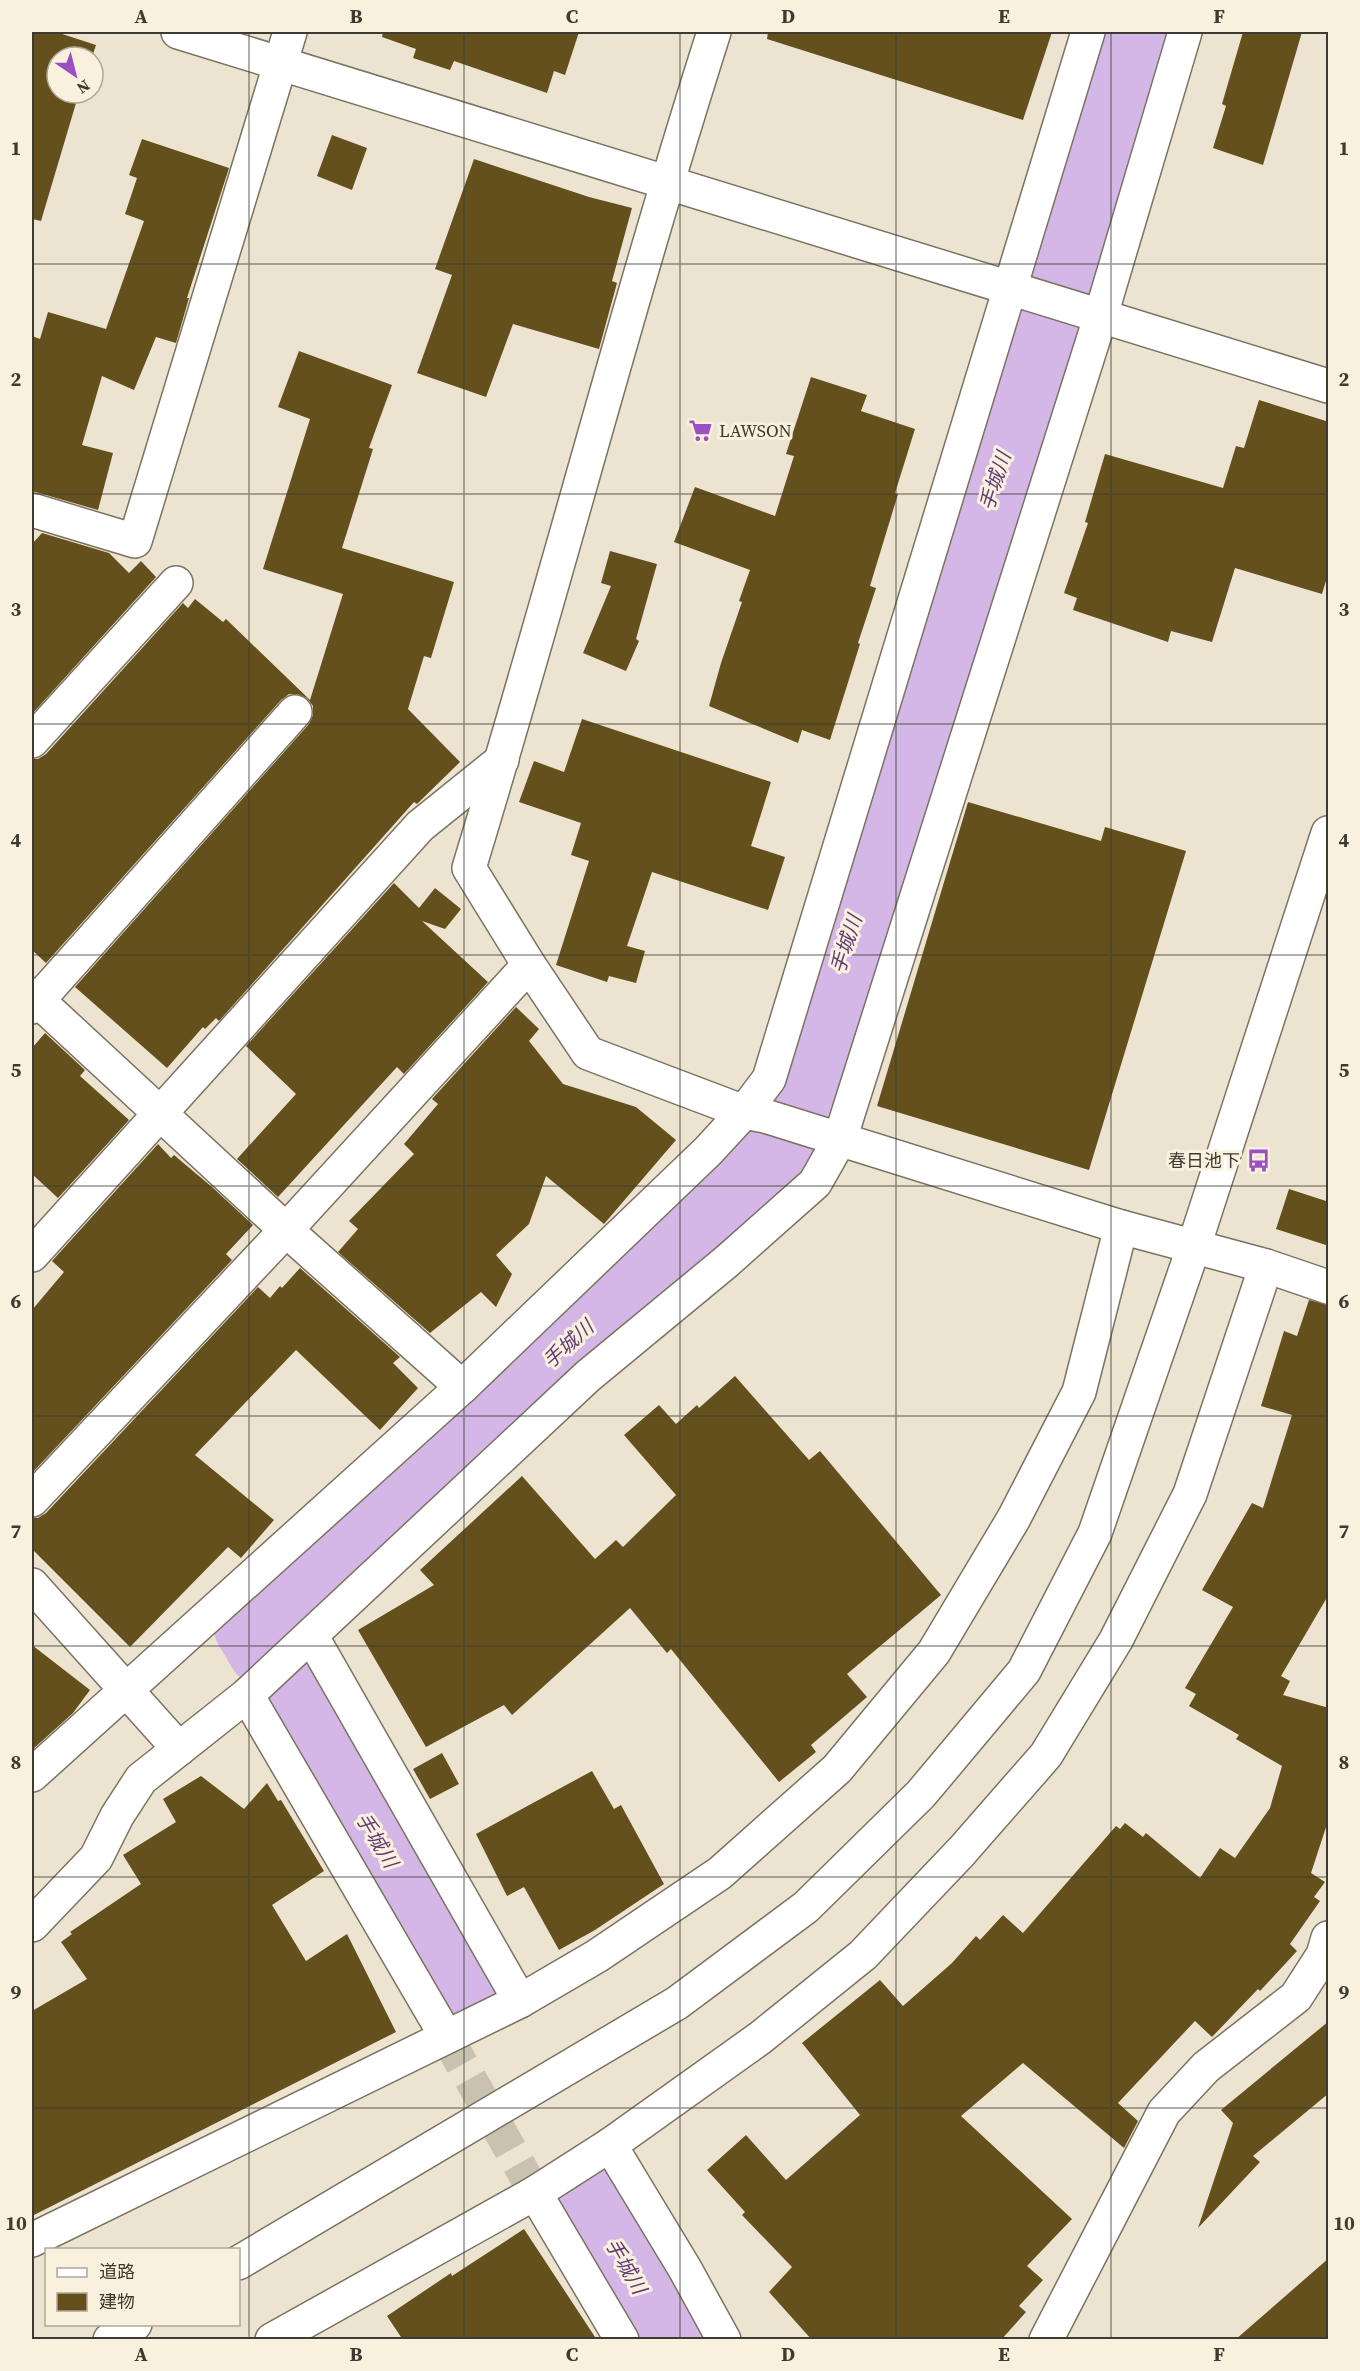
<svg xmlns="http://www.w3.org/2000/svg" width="1360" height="2371" font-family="'Source Serif 4','Noto Sans JP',serif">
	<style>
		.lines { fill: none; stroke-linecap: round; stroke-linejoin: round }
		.river { stroke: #d4b7e7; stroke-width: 74 }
		.building { fill: #64501d }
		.minor-tunnel { stroke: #c9c2b0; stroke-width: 33; stroke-dasharray: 33 16; stroke-linecap: butt }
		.minor-casing { stroke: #7b7361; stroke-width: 36 }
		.minor { stroke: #fff; stroke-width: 33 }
		.grid { fill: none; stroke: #3d3a32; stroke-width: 1.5; stroke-opacity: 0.55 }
		.labels { text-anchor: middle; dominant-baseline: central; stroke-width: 6; stroke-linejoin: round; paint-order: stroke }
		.poi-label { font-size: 18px; fill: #3d3a32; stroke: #f9f1dd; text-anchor: start }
		.water-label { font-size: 20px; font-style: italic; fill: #603a75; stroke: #f9f1dd }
		.neatline { fill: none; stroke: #3d3a32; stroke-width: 2 }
		.grid-label { font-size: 20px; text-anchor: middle; font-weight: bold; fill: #3d3a32 }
	</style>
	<rect width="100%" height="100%" fill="#ece4d0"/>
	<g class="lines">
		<g class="river">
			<polyline points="264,1649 250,1625 770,1166 804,1074 1026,383 1131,32"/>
			<polyline points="286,1686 468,1994"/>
			<polyline points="583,2193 669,2340"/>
		</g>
	</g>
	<g class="building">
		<polygon points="32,32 56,32 96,45 92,57 57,57 57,93 79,93 41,221 32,219"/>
		<polygon points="383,32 579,32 565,75 554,71 547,93 454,61 450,70 413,58 416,49 382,37"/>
		<polygon points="768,32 1052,32 1023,120 767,39"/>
		<polygon points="1243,32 1302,32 1263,165 1213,148 1226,106 1222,104"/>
		<polygon points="332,135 367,148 352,190 317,176"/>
		<polygon points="142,139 229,168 187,298 189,298 176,343 156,337 134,390 102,376 82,445 113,453 98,510 32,491 32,336 40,339 48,312 106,329 144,221 125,214 137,178 129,175"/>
		<polygon points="474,159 589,197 632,208 612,281 617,283 599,349 513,324 486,397 417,373 452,275 435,269"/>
		<polygon points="299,351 392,385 369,448 373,449 342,548 454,582 431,658 424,656 408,709 460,762 417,804 414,802 219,1021 216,1018 205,1029 203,1027 167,1068 75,987 309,724 313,715 313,706 307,698 298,694 289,694 281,700 46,963 32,950 32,759 38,759 46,754 183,603 188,608 195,599 223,622 226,619 310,700 343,594 263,569 310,419 278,407"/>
		<polygon points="811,377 867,395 861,411 915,429 895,493 898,494 870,586 876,588 858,643 860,644 830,740 802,730 798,743 709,706 721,663 742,602 739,601 750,570 674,542 695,487 775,516 794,456 786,454"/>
		<polygon points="1259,400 1329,422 1329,571 1322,594 1235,568 1212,642 1171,631 1168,642 1073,610 1077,598 1064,593 1088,523 1085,522 1105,454 1223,488 1236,446 1244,448"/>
		<polygon points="42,533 109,553 129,573 141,561 156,577 32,714 32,544"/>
		<polygon points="610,551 657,564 636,639 639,641 626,671 583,653 611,586 601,583"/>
		<polygon points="582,719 771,782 751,846 785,857 768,910 652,872 627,946 645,951 636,983 609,976 607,982 556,965 589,861 571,855 581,823 519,802 534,761 564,772"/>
		<polygon points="968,802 1101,841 1105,827 1186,851 1089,1170 877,1106"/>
		<polygon points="394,883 419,908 435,888 461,909 445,929 422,921 488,982 404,1074 397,1067 278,1197 237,1159 296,1094 246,1046"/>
		<polygon points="516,1007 539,1029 529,1041 563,1084 636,1107 676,1140 604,1224 546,1176 529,1224 496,1255 512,1274 496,1307 481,1292 430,1333 338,1252 358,1229 349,1221 414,1154 404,1144 438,1104 432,1099"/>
		<polygon points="45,1033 85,1070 80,1076 129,1120 58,1198 32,1174 32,1048"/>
		<polygon points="158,1144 171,1158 174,1155 212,1187 253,1225 226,1254 232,1260 32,1473 32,1310 64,1272 52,1261"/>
		<polygon points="1289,1189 1329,1202 1329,1246 1276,1229"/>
		<polygon points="300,1268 400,1357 393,1363 418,1388 380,1430 296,1350 195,1455 274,1520 241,1558 228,1547 130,1647 32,1549 32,1518 38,1518 46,1513 258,1287 270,1298 280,1286 282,1288"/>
		<polygon points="1309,1300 1329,1305 1329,1594 1281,1676 1290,1681 1283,1695 1329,1708 1329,1818 1311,1873 1325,1882 1314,1897 1320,1901 1290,1944 1297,1951 1260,1991 1258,1989 1212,2037 1195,2021 1118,2103 1138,2121 1124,2148 1023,2063 961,2116 1072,2219 1027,2266 1043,2280 1019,2306 1026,2312 1001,2340 812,2340 769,2292 792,2267 742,2215 745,2212 707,2170 746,2135 786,2180 860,2115 802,2043 880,1980 903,2006 952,1963 976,1936 980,1940 1003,1915 1023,1933 1116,1826 1120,1829 1125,1823 1143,1837 1146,1833 1200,1878 1220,1848 1235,1858 1270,1808 1282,1766 1236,1739 1239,1735 1189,1706 1196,1694 1185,1688 1233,1607 1202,1590 1252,1503 1263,1508 1292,1415 1261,1406 1284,1331 1297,1336"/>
		<polygon points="735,1376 809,1460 820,1451 941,1595 847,1674 867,1697 811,1745 816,1752 779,1782 671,1649 667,1653 630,1608 512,1715 504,1705 426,1747 358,1630 434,1585 420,1570 522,1476 595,1559 616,1540 623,1547 676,1495 624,1435 659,1405 676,1424 697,1405 699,1408"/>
		<polygon points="32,1645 90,1690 73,1713 32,1750"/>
		<polygon points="442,1753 459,1784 430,1799 413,1769"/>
		<polygon points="592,1771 614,1809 621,1805 664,1884 595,1930 559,1950 524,1887 507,1896 476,1834"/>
		<polygon points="201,1776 244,1809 267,1783 278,1801 281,1800 324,1871 272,1905 306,1961 347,1934 396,2032 32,2216 32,2011 87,1979 61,1942 72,1934 70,1932 141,1884 123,1855 176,1822 163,1799"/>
		<polygon points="1329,2021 1329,2093 1253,2156 1260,2162 1198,2228 1233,2123 1221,2110"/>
		<polygon points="524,2229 597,2340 403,2340 387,2316 451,2273 452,2276"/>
		<polygon points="1329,2258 1329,2340 1235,2340"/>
	</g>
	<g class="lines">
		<polyline class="minor-tunnel" points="446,2036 535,2193"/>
		<defs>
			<g id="minor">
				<polyline points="178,32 1328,386"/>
				<path d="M714,32C626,308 554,590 469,868L529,965L588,1053L744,1112L765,1116L1121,1227L1266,1266L1328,1287"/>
				<polyline points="32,510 135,541 290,32"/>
				<polyline points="32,741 176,583"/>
				<polyline points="32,995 286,1230 462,1387"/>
				<polyline points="32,1007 295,712"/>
				<polyline points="32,1255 420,826 502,760"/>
				<polyline points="32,1500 286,1230 529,965"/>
				<polyline points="32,1585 179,1749"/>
				<polyline points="312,1637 520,2001"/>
				<polyline points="247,1695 446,2036"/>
				<polyline points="32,1775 462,1387 708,1151 744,1112 769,1079 1088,32"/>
				<polyline points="32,1925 96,1858 117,1816 141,1779 247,1695 588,1376 726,1262 815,1183 840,1139 1101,315 1185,32"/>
				<polyline points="610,2145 685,2269 724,2340"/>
				<polyline points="535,2193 622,2340"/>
				<polyline points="32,2240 520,2001 597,1956 720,1873 837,1769 934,1652 1014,1518 1079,1392 1121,1227"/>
				<polyline points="238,2263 677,2003 806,1907 921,1794 1024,1671 1095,1533 1194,1246 1328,833"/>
				<polyline points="110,2340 135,2324"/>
				<polyline points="272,2340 535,2193 610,2145 760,2038 863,1955 962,1851 1046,1755 1116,1640 1190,1494 1266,1266"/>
				<polyline points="1046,2340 1164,2112 1206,2067 1296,1997 1323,1955 1328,1938"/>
			</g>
		</defs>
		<use href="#minor" class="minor-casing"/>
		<use href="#minor" class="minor"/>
	</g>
	<path class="grid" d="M249,32V2340M464,32V2340M680,32V2340M896,32V2340M1111,32V2340M32,264H1328M32,494H1328M32,724H1328M32,955H1328M32,1186H1328M32,1416H1328M32,1646H1328M32,1877H1328M32,2108H1328"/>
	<defs>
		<symbol id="supermarket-bare" viewBox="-9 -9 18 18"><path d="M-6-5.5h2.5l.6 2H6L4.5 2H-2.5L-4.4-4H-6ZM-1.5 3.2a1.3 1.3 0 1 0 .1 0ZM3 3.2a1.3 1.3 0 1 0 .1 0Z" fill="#9a50c3" stroke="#f9f1dd" stroke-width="2.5" paint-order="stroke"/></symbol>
		<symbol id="bus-bare" viewBox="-9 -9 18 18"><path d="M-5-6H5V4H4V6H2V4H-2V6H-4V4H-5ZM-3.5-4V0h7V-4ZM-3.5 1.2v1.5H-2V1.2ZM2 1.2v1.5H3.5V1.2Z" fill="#9a50c3" stroke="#f9f1dd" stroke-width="2.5" paint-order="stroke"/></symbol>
	</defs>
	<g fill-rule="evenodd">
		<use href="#supermarket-bare" x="684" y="414" width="33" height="33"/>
		<use href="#bus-bare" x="1242" y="1144" width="33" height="33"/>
	</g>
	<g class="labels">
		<g class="poi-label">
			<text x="719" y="430">LAWSON</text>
			<text x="1240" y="1160" text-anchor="end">春日池下</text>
		</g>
		<g class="water-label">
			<text transform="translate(995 481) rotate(-72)">手城川</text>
			<text transform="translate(846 944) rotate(-72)">手城川</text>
			<text transform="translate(568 1344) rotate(-42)">手城川</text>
			<text transform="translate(377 1840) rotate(59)">手城川</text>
			<text transform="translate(626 2266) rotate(60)">手城川</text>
		</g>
	</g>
	<rect width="1360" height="2371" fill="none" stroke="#f9f1dd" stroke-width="66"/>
	<rect x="45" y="2248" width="195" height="78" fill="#f9f1dd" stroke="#aea899" stroke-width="1.5"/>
	<rect x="57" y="2268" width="30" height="9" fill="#ffffff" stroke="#aea899" stroke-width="1.5"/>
	<text x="99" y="2278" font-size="18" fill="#3d3a32">道路</text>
	<rect x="57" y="2293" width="30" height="18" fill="#64501d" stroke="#aea899" stroke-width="1.5"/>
	<text x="99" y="2308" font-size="18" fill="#3d3a32">建物</text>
	<g transform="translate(75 75) rotate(145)"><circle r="28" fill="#f9f1dd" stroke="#aea899" stroke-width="1.5"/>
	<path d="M0-4.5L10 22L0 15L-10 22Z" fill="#9a50c3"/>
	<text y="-9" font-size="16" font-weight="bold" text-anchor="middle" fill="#3d3a32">N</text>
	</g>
	<rect x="33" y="33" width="1294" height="2305" class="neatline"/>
	<g class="grid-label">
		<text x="141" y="23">A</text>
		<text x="356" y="23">B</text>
		<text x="572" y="23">C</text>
		<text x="788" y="23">D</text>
		<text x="1004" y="23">E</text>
		<text x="1219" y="23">F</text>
		<text x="16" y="155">1</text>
		<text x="1344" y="155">1</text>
		<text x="16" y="386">2</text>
		<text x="1344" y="386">2</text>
		<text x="16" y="616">3</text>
		<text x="1344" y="616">3</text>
		<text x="16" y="847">4</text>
		<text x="1344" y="847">4</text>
		<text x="16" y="1077">5</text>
		<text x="1344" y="1077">5</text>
		<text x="16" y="1308">6</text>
		<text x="1344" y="1308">6</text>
		<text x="16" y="1538">7</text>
		<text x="1344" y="1538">7</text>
		<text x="16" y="1769">8</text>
		<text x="1344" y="1769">8</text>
		<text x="16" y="1999">9</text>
		<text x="1344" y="1999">9</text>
		<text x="16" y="2230">10</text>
		<text x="1344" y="2230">10</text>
		<text x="141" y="2361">A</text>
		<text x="356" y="2361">B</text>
		<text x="572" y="2361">C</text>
		<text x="788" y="2361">D</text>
		<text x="1004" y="2361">E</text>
		<text x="1219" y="2361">F</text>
	</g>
</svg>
